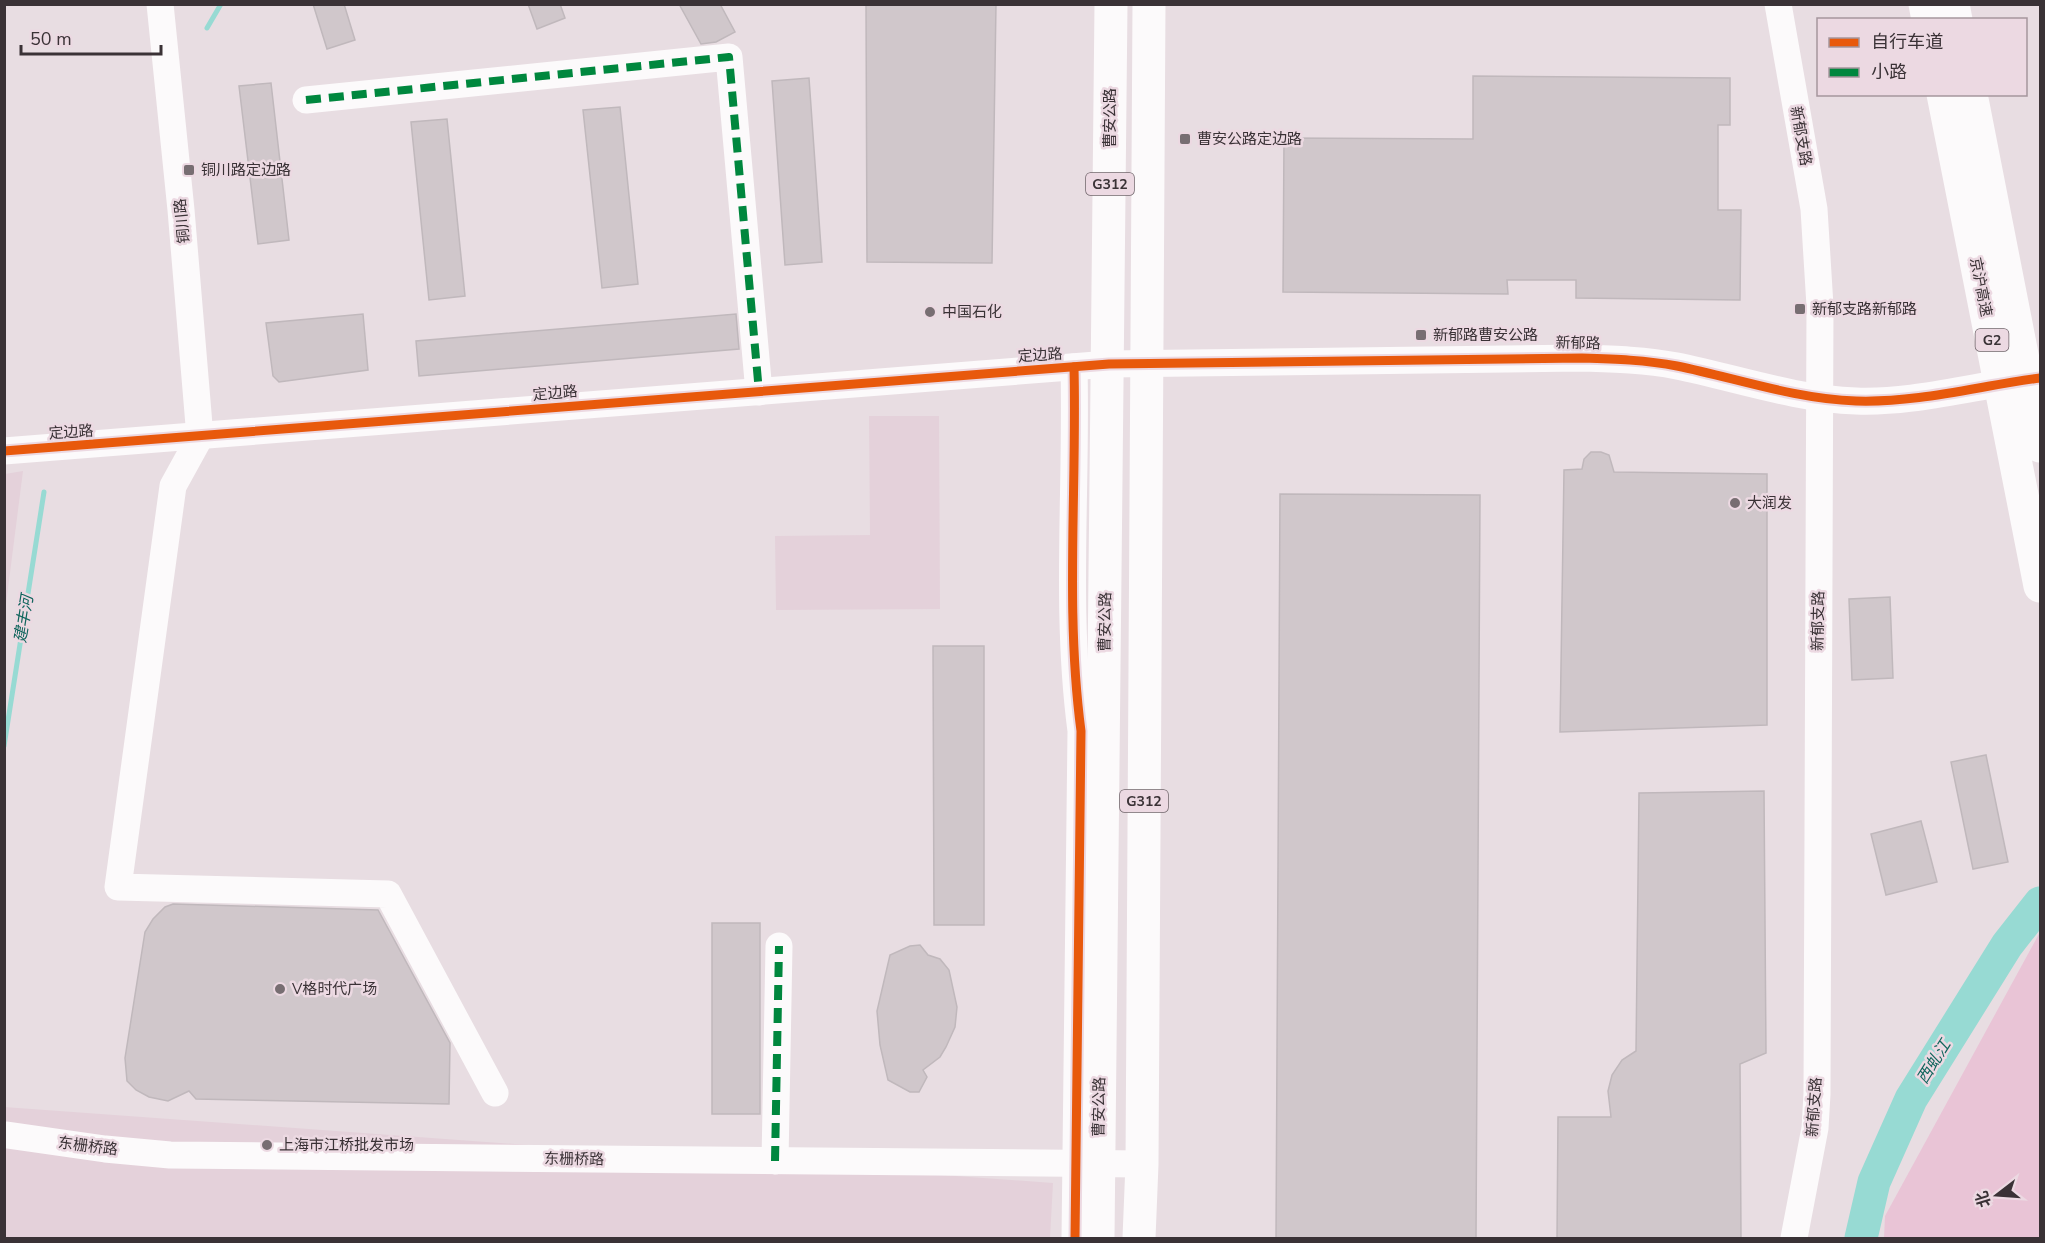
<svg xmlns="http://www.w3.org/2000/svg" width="2045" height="1243" font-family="'Nunito Sans','Noto Sans SC',sans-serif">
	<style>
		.built { fill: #e4d1da }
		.green { fill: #e9c4d6 }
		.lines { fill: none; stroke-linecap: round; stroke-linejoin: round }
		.stream { stroke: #97dad3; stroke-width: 5 }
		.river { stroke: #97dad3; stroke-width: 33 }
		.building { fill: #d0c7cb; stroke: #c0b8bc; stroke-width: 1.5 }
		.minor { stroke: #fcfafb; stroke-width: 27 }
		.highway { stroke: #fcfafb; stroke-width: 33 }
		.quiet { stroke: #00873e; stroke-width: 8; stroke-dasharray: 15 8; stroke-linecap: butt }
		.cycleway-casing { stroke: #ecd9e2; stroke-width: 13 }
		.cycleway { stroke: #e8590c; stroke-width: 9 }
		.poi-dot { fill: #776e72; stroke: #ecd9e2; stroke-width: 2 }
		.labels { text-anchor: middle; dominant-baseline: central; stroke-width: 5; stroke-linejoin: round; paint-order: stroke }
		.shield { fill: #ecd9e2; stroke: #6f646a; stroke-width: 1.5 }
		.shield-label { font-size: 14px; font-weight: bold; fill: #3a3236 }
		.street-label { font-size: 15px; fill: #3a3236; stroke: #ecd9e2 }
		.poi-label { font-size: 15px; fill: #3a3236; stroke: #ecd9e2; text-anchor: start }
		.water-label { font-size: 16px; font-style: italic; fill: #0f655c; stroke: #ecd9e2 }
	</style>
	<rect width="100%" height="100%" fill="#e8dde2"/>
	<g class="built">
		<polygon points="869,416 939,416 940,609 776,610 775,536 870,535"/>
		<polygon points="23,471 5,612 5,474"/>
		<polygon points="4,1107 1053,1183 1050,1238 5,1238"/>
	</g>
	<polygon class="green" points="2040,932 2040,1238 1884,1238 1885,1216"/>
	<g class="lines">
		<g class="stream">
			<polyline points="207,28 221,4"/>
			<polyline points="4,746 44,492"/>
		</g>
		<polyline class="river" points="1861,1238 1874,1182 1911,1099 2007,945 2040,903"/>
	</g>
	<g class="building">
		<polygon points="313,4 344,4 355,40 327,49"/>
		<polygon points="528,4 560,4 565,18 537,29"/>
		<polygon points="679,4 720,4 735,32 716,42 701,44"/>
		<polygon points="866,4 996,4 992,263 867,262"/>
		<polygon points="1473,76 1730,78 1730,125 1718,125 1718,210 1741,210 1740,300 1576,298 1576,280 1507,280 1508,294 1283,292 1284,138 1473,139"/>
		<polygon points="809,78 822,262 785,265 772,81"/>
		<polygon points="271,83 289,240 258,244 239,86"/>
		<polygon points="620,107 638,284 602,288 583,110"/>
		<polygon points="447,119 465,296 429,300 411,122"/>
		<polygon points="363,314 368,370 279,382 273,376 266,323"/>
		<polygon points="736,314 739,349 419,376 416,341"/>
		<polygon points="1591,452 1601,452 1609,455 1614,472 1767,474 1767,725 1560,732 1564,470 1582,469 1584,459"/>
		<polygon points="1280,494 1480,495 1476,1239 1276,1239"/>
		<polygon points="1890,597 1893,678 1852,680 1849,599"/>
		<polygon points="933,646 984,646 984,925 934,925"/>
		<polygon points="1986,755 2008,862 1973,869 1951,762"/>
		<polygon points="1764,791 1766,1053 1740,1064 1741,1239 1557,1239 1558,1117 1611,1117 1608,1091 1612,1075 1622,1060 1636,1051 1639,793"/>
		<polygon points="1921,821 1937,882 1886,895 1871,834"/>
		<polygon points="173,904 378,910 450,1043 449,1104 196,1099 189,1091 168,1101 149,1097 136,1090 127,1081 125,1058 145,932 153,919 165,907"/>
		<rect x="712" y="923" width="48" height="191"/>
		<polygon points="920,945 928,955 940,959 949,970 957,1007 955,1027 946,1047 940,1057 923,1070 927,1077 919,1092 910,1092 888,1080 880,1045 877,1011 890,955 910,946"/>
	</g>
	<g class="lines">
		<g class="minor">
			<polyline points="160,4 181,210 200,437"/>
			<polyline points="1778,4 1814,209 1820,306 1817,1094 1815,1128 1794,1238"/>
			<polyline points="306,100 729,57 759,392"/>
			<path d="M1074,367C1077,489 1065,610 1081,731L1075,1238"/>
			<polyline points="200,437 173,486 118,887 388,894 495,1093"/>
			<path d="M4,451L1109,364L1582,358C1614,359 1646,360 1677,366C1736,378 1796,399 1856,401C1911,403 1964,388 2018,381"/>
			<polyline points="7,1135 105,1149 170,1155 1142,1164"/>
			<polyline points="775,1161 779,946"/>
		</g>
		<g class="highway">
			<polyline points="1925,4 1928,20"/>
			<polyline points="1953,4 1956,20"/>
			<polyline points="1943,94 2040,586"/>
			<polyline points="1971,94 2040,446"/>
			<polyline points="1098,1238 1111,4"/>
			<polyline points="1139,1238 1142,1164 1149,4"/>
		</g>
		<g class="quiet">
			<polyline points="306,100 729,57 759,392"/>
			<polyline points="775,1161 779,946"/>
		</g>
		<defs>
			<g id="cycleway">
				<path d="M1074,367C1077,489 1065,610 1081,731L1075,1238"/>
				<path d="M4,451L1109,364L1582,358C1614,359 1646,360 1677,366C1736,378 1795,399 1856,401C1918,403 1979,386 2040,378"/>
			</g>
		</defs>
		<use href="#cycleway" class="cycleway-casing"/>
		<use href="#cycleway" class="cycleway"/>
	</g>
	<g class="poi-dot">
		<rect x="1179" y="133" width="12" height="12" rx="3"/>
		<rect x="183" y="164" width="12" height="12" rx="3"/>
		<rect x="1794" y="303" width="12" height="12" rx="3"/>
		<circle cx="930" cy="312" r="6"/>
		<rect x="1415" y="329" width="12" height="12" rx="3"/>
		<circle cx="1735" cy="503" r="6"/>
		<circle cx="280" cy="989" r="6"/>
		<circle cx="267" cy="1145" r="6"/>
	</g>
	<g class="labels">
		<g class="shield">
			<rect x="1086" y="173" width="48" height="22" rx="4.5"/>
			<rect x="1975.5" y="329" width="33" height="22" rx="4.5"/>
			<rect x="1120" y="790" width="48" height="22" rx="4.5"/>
		</g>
		<g class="shield-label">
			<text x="1110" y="184">G312</text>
			<text x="1992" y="340">G2</text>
			<text x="1144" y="801">G312</text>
		</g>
		<g class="street-label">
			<text transform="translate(1110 118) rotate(-90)">曹安公路</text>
			<text transform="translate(1801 136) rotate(80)">新郁支路</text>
			<text transform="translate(182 221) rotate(-95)">铜川路</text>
			<text transform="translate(1981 287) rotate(79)">京沪高速</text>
			<text transform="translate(1578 343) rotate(1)">新郁路</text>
			<text transform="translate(1040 355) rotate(-4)">定边路</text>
			<text transform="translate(555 393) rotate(-5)">定边路</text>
			<text transform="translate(71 432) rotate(-4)">定边路</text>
			<text transform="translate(1818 621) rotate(-89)">新郁支路</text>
			<text transform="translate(1105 622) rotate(-89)">曹安公路</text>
			<text transform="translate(1099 1107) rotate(-89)">曹安公路</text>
			<text transform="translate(1814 1107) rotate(-86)">新郁支路</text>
			<text transform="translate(88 1146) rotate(7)">东栅桥路</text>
			<text transform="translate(574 1159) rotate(1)">东栅桥路</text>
		</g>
		<g class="poi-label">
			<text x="1197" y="139">曹安公路定边路</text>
			<text x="201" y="170">铜川路定边路</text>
			<text x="1812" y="309">新郁支路新郁路</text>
			<text x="942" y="312">中国石化</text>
			<text x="1433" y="335">新郁路曹安公路</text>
			<text x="1747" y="503">大润发</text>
			<text x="292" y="989">V格时代广场</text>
			<text x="279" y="1145">上海市江桥批发市场</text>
		</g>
		<g class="water-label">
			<text transform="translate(24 619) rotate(-81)">建丰河</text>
			<text transform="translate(1934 1062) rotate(-58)">西虬江</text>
		</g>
	</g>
	<rect width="2045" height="1243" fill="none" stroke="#3a3236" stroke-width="12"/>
	<rect x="1817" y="18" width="210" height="78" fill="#ecd9e2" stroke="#a5969d" stroke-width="1.5"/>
	<rect x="1829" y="38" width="30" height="9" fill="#e8590c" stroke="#a5969d" stroke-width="1.5"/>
	<text x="1871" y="48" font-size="18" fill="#3a3236">自行车道</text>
	<rect x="1829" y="68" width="30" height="9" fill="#00873e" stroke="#a5969d" stroke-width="1.5"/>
	<text x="1871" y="78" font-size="18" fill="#3a3236">小路</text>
	<g transform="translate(1997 1195) rotate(253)" stroke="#ecd9e2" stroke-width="4.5" paint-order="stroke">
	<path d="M0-4.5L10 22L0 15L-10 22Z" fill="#3a3236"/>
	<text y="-9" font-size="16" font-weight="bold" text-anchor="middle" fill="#3a3236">北</text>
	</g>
	<path d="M21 45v9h140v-9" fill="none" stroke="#3a3236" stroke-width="3"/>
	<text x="30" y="45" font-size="18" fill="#3a3236" stroke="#ecd9e2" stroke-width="4.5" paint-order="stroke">50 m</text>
</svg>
